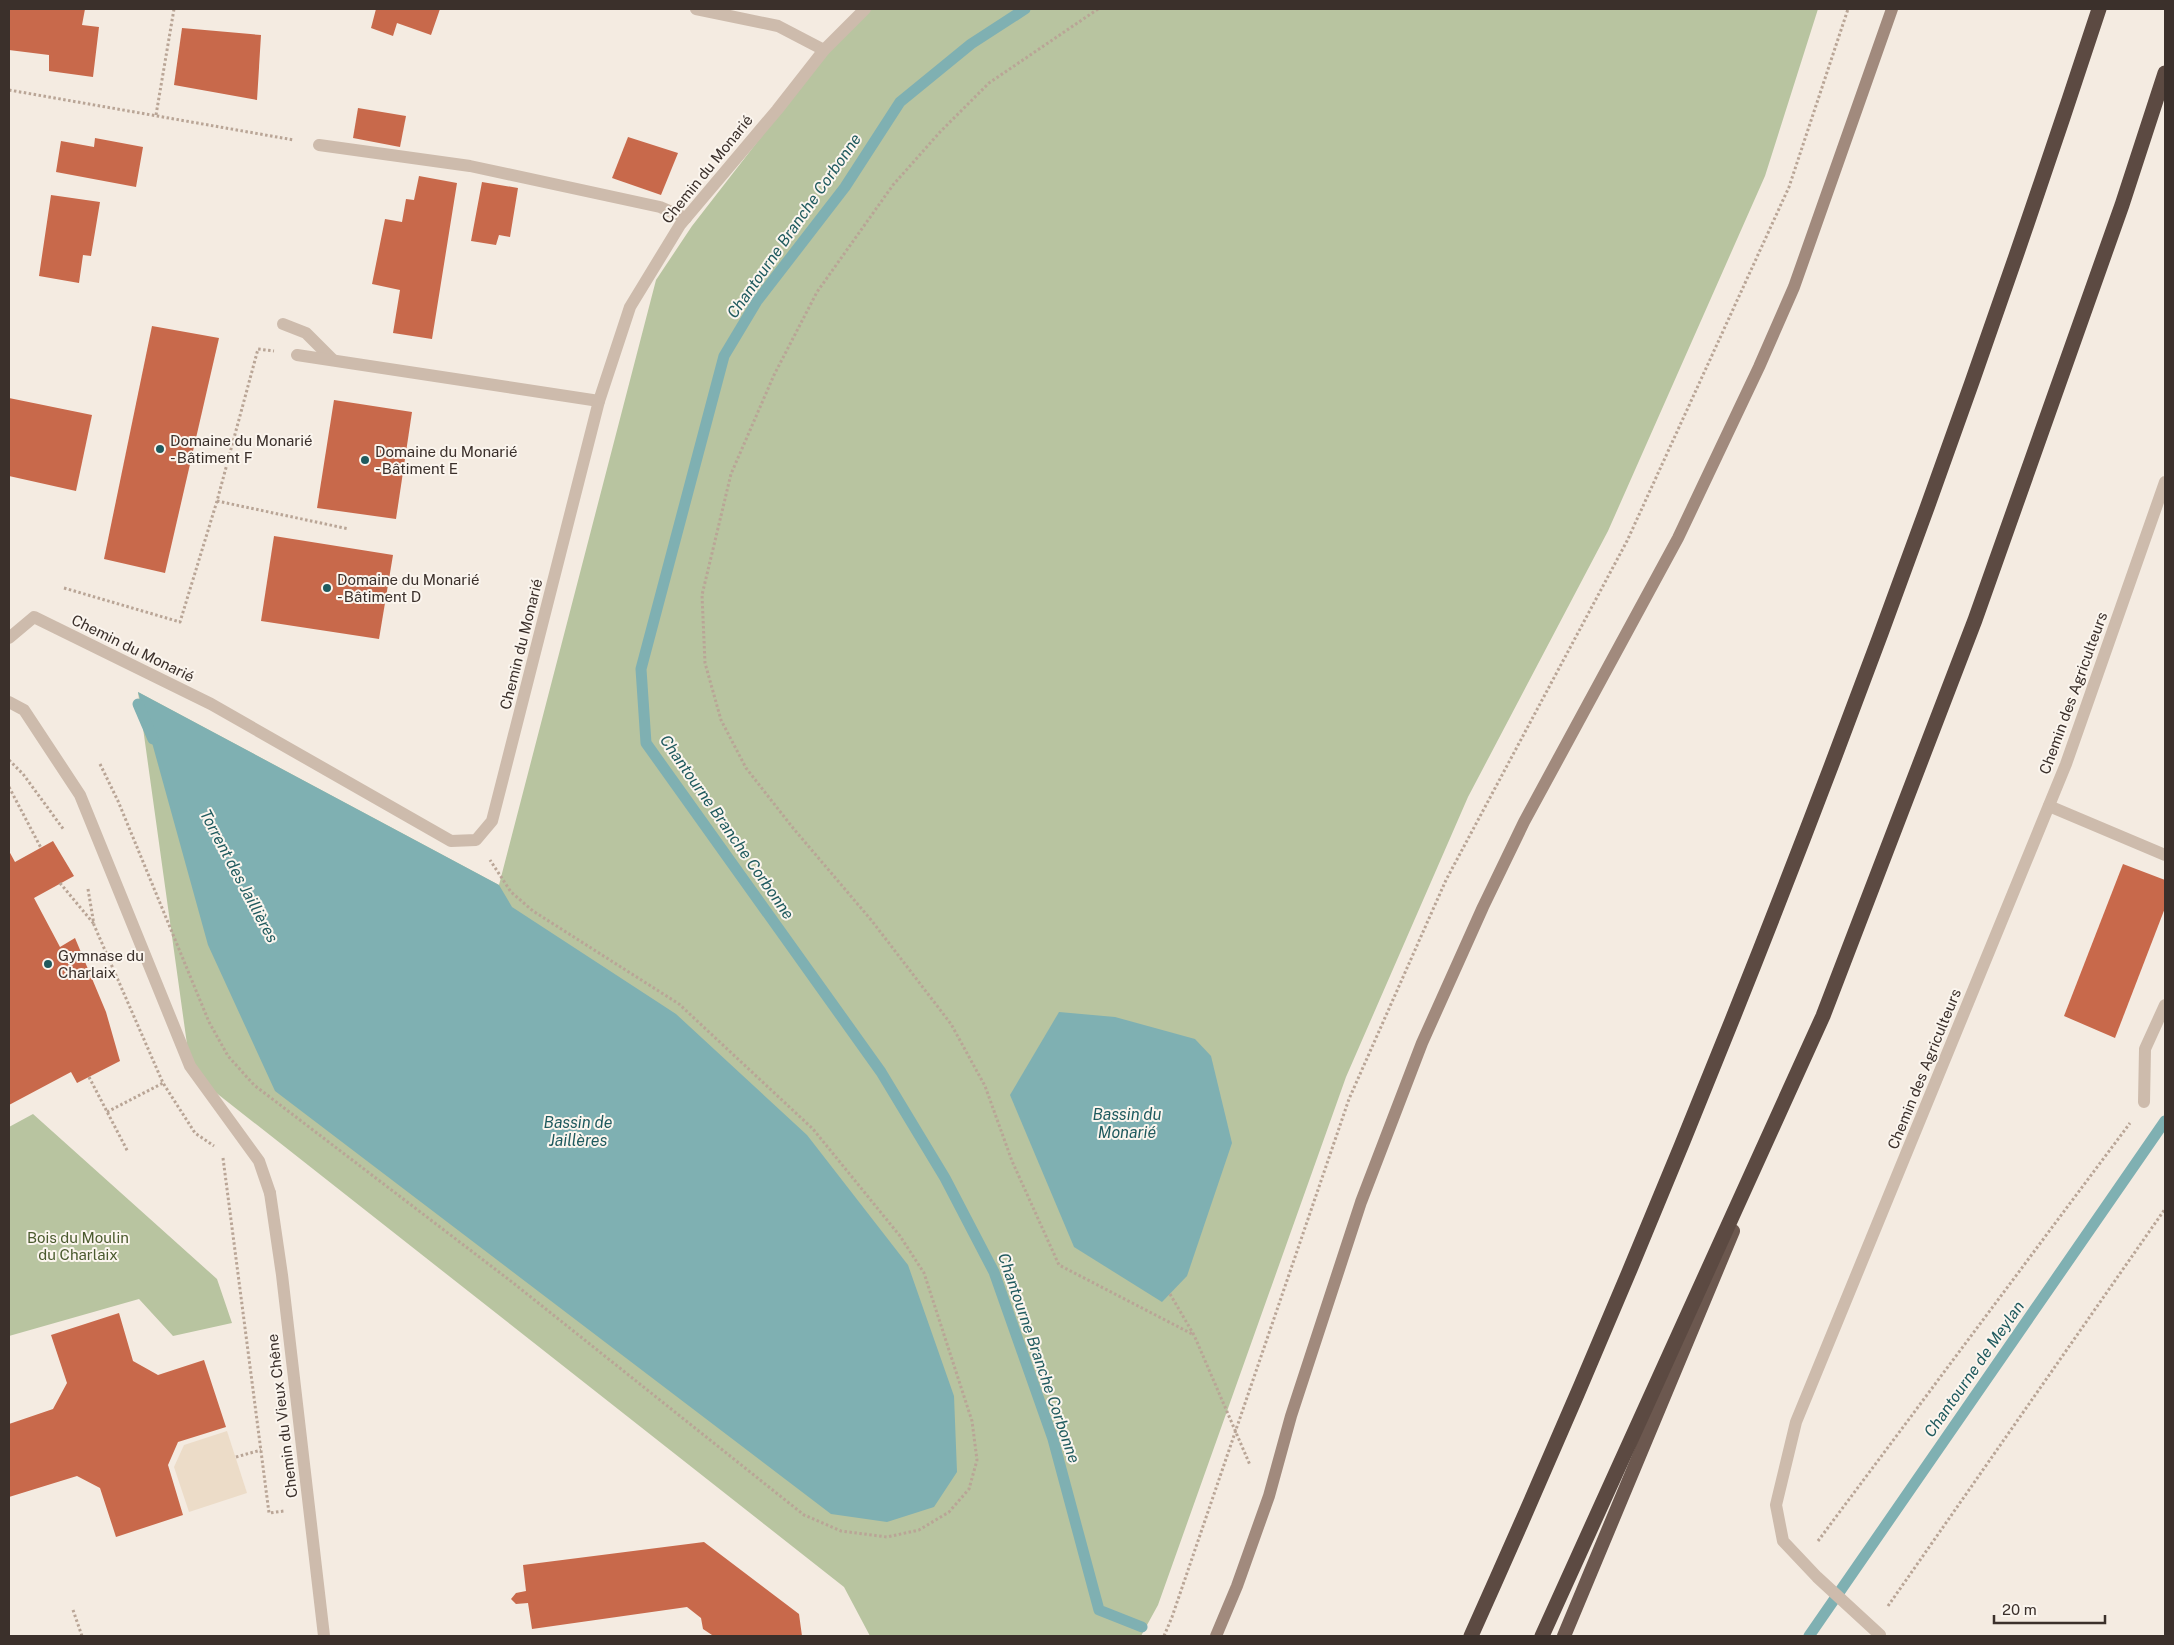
<svg xmlns="http://www.w3.org/2000/svg" width="2174" height="1645" font-family="'Public Sans',sans-serif">
	<style>
		.green { fill: #b8c4a0 }
		.plaza { fill: #ecdcc8 }
		.water { fill: #7fb0b2 }
		.lines { fill: none; stroke-linecap: round; stroke-linejoin: round }
		.stream { stroke: #7fb0b2; stroke-width: 11 }
		.building { fill: #c8694b }
		.path { stroke: #b9a596; stroke-width: 3; stroke-dasharray: 2.5 2.5; stroke-linecap: butt }
		.service { stroke: #cdbbac; stroke-width: 12 }
		.minor { stroke: #cdbbac; stroke-width: 12 }
		.secondary { stroke: #a18a7d; stroke-width: 12 }
		.trunk { stroke: #6c584f; stroke-width: 14 }
		.motorway { stroke: #5c4a42; stroke-width: 15 }
		.poi-dot { fill: #1f5a5e; stroke: #fbf5ee; stroke-width: 2 }
		.labels { text-anchor: middle; dominant-baseline: central; stroke-width: 4; stroke-linejoin: round; paint-order: stroke }
		.street-label { font-size: 15px; fill: #3b302b; stroke: #fbf5ee }
		.poi-label { font-size: 15px; fill: #3b302b; stroke: #fbf5ee; text-anchor: start }
		.park-label { font-size: 15px; fill: #4a5a2e; stroke: #fbf5ee }
		.water-label { font-size: 16px; font-style: italic; fill: #1f5a5e; stroke: #fbf5ee }
	</style>
	<rect width="100%" height="100%" fill="#f4ebe1"/>
	<g class="green">
		<polygon points="870,9 1818,9 1765,176 1608,531 1468,797 1346,1077 1158,1605 1141,1636 870,1636 844,1587 191,1073 138,692 499,885 656,280 692,226 830,48"/>
		<polygon points="33,1114 217,1279 232,1323 173,1336 139,1299 9,1336 9,1127"/>
	</g>
	<polygon class="plaza" points="227,1431 247,1493 189,1512 174,1467 184,1445"/>
	<g class="water">
		<polygon points="138,692 499,885 512,907 676,1014 807,1135 908,1265 954,1396 957,1472 934,1507 887,1522 831,1514 275,1091 208,945"/>
		<polygon points="1059,1012 1115,1017 1195,1039 1211,1056 1232,1143 1187,1276 1162,1302 1074,1247 1010,1095"/>
	</g>
	<g class="lines">
		<g class="stream">
			<polyline points="1025,9 971,44 900,102 845,187 757,301 724,356 641,669 646,743 881,1072 945,1178 994,1272 1053,1439 1099,1610 1142,1627"/>
			<polyline points="138,704 153,739"/>
			<polyline points="1809,1636 2165,1121"/>
		</g>
	</g>
	<g class="building">
		<polygon points="9,9 85,9 82,25 99,27 93,77 49,71 49,55 9,50"/>
		<polygon points="376,9 440,9 431,35 397,23 393,36 371,28"/>
		<polygon points="182,28 261,35 257,100 174,85"/>
		<polygon points="358,108 406,116 400,147 353,138"/>
		<polygon points="628,137 678,153 661,195 612,178"/>
		<polygon points="95,138 143,147 136,187 56,172 61,141 94,147"/>
		<polygon points="419,176 457,183 432,339 393,333 400,290 372,284 385,219 402,222 406,199 414,200"/>
		<polygon points="482,182 518,188 510,237 499,235 496,245 471,241"/>
		<polygon points="51,195 100,202 91,256 83,255 79,283 39,276"/>
		<polygon points="152,326 219,338 165,573 104,559"/>
		<polygon points="9,398 92,415 76,491 9,476"/>
		<polygon points="334,400 412,412 396,519 317,508"/>
		<polygon points="274,536 393,555 379,639 261,621"/>
		<polygon points="53,841 74,876 34,898 60,947 75,938 106,1012 120,1061 77,1083 71,1072 9,1105 9,851 15,862"/>
		<polygon points="2123,864 2165,880 2165,908 2115,1038 2064,1016"/>
		<polygon points="119,1313 133,1361 158,1375 204,1360 226,1427 178,1442 168,1465 183,1515 116,1537 100,1488 77,1476 9,1497 9,1424 53,1409 67,1383 51,1335"/>
		<polygon points="704,1542 799,1614 802,1636 712,1635 703,1629 701,1618 687,1607 532,1629 528,1603 516,1604 511,1599 516,1593 526,1591 523,1565"/>
	</g>
	<g class="lines">
		<g class="path">
			<polyline points="1098,9 989,83 940,132 893,185 817,292 774,375 731,474 702,595 705,663 721,720 746,768 793,828 872,921 951,1024 985,1086 1012,1161 1059,1265 1194,1335"/>
			<polyline points="9,90 294,140"/>
			<polyline points="156,115 174,9"/>
			<polyline points="217,501 349,529"/>
			<polyline points="64,588 180,622 217,501 258,349 274,351"/>
			<polyline points="9,760 23,774 64,830"/>
			<polyline points="100,764 118,801 209,1022 228,1056 254,1085 512,1282 804,1515 841,1531 887,1537 919,1530 949,1512 969,1489 977,1460 972,1421 924,1273 900,1236 813,1129 679,1004 533,911 511,892 490,860"/>
			<polyline points="9,787 41,848"/>
			<polyline points="60,883 94,924"/>
			<polyline points="88,889 94,925 163,1083 195,1133 214,1146"/>
			<polyline points="89,1077 128,1152"/>
			<polyline points="107,1112 163,1083"/>
			<polyline points="223,1158 269,1513 284,1511"/>
			<polyline points="1170,1294 1194,1335 1250,1465"/>
			<polyline points="236,1457 261,1450"/>
			<polyline points="1818,1541 2130,1123"/>
			<polyline points="1888,1606 2165,1209"/>
			<polyline points="73,1610 82,1636"/>
			<polyline points="1164,1636 1172,1617 1349,1099 1446,880 1627,541 1789,187 1848,9"/>
		</g>
		<g class="service">
			<polyline points="696,9 778,26 824,50"/>
			<polyline points="319,145 470,166 660,207 686,218"/>
			<polyline points="283,324 306,333 333,360"/>
			<polyline points="297,355 599,401"/>
			<polyline points="9,702 24,710 80,795 190,1066 259,1161 270,1193"/>
			<polyline points="2049,806 2165,855"/>
			<polyline points="2144,1102 2145,1049 2165,1005"/>
		</g>
		<g class="minor">
			<polyline points="9,638 34,617 211,704 451,841 476,840 492,821 599,401 630,307 680,225 777,110 824,50 865,9"/>
			<polyline points="270,1193 282,1275 324,1636"/>
			<polyline points="1878,1636 1880,1635 1817,1577 1783,1541 1776,1505 1796,1422 2066,764 2165,482"/>
		</g>
		<polyline class="secondary" points="1216,1636 1237,1586 1269,1496 1291,1416 1361,1202 1422,1043 1483,907 1524,822 1678,538 1759,367 1794,287 1892,9"/>
		<polyline class="trunk" points="1564,1636 1733,1231"/>
		<g class="motorway">
			<path d="M1471,1636C1709,1106 1918,561 2099,9"/>
			<polyline points="1542,1636 1823,1016 1975,620 2122,205 2165,73"/>
		</g>
	</g>
	<g class="poi-dot">
		<circle cx="160" cy="449" r="5"/>
		<circle cx="365" cy="460" r="5"/>
		<circle cx="327" cy="588" r="5"/>
		<circle cx="48" cy="964" r="5"/>
	</g>
	<g class="labels">
		<g class="street-label">
			<text transform="translate(707 169) rotate(-51)">Chemin du Monarié</text>
			<text transform="translate(521 644) rotate(-76)">Chemin du Monarié</text>
			<text transform="translate(133 648) rotate(26)">Chemin du Monarié</text>
			<text transform="translate(2073 693) rotate(-70)">Chemin des Agriculteurs</text>
			<text transform="translate(1924 1069) rotate(-68)">Chemin des Agriculteurs</text>
			<text transform="translate(282 1416) rotate(-97)">Chemin du Vieux Chêne</text>
		</g>
		<g class="poi-label">
			<text x="170" y="440">Domaine du Monarié<tspan x="170" dy="17">- Bâtiment F</tspan></text>
			<text x="375" y="451">Domaine du Monarié<tspan x="375" dy="17">- Bâtiment E</tspan></text>
			<text x="337" y="579">Domaine du Monarié<tspan x="337" dy="17">- Bâtiment D</tspan></text>
			<text x="58" y="955">Gymnase du<tspan x="58" dy="17">Charlaix</tspan></text>
		</g>
		<g class="park-label">
			<text x="78" y="1237">Bois du Moulin<tspan x="78" dy="17">du Charlaix</tspan></text>
		</g>
		<g class="water-label">
			<text transform="translate(794 226) rotate(-55)">Chantourne Branche Corbonne</text>
			<text transform="translate(727 827) rotate(55)">Chantourne Branche Corbonne</text>
			<text transform="translate(239 876) rotate(62)">Torrent des Jaillières</text>
			<text x="1127" y="1114">Bassin du<tspan x="1127" dy="18">Monarié</tspan></text>
			<text x="578" y="1122">Bassin de<tspan x="578" dy="18">Jaillères</tspan></text>
			<text transform="translate(1039 1358) rotate(71)">Chantourne Branche Corbonne</text>
			<text transform="translate(1974 1369) rotate(-55)">Chantourne de Meylan</text>
		</g>
	</g>
	<rect width="2174" height="1645" fill="none" stroke="#3b302b" stroke-width="20"/>
	<path d="M1994 1615v8h111v-8" fill="none" stroke="#3b302b" stroke-width="2.5"/>
	<text x="2002" y="1615" font-size="15" fill="#3b302b" stroke="#fbf5ee" stroke-width="4" paint-order="stroke">20 m</text>
</svg>
